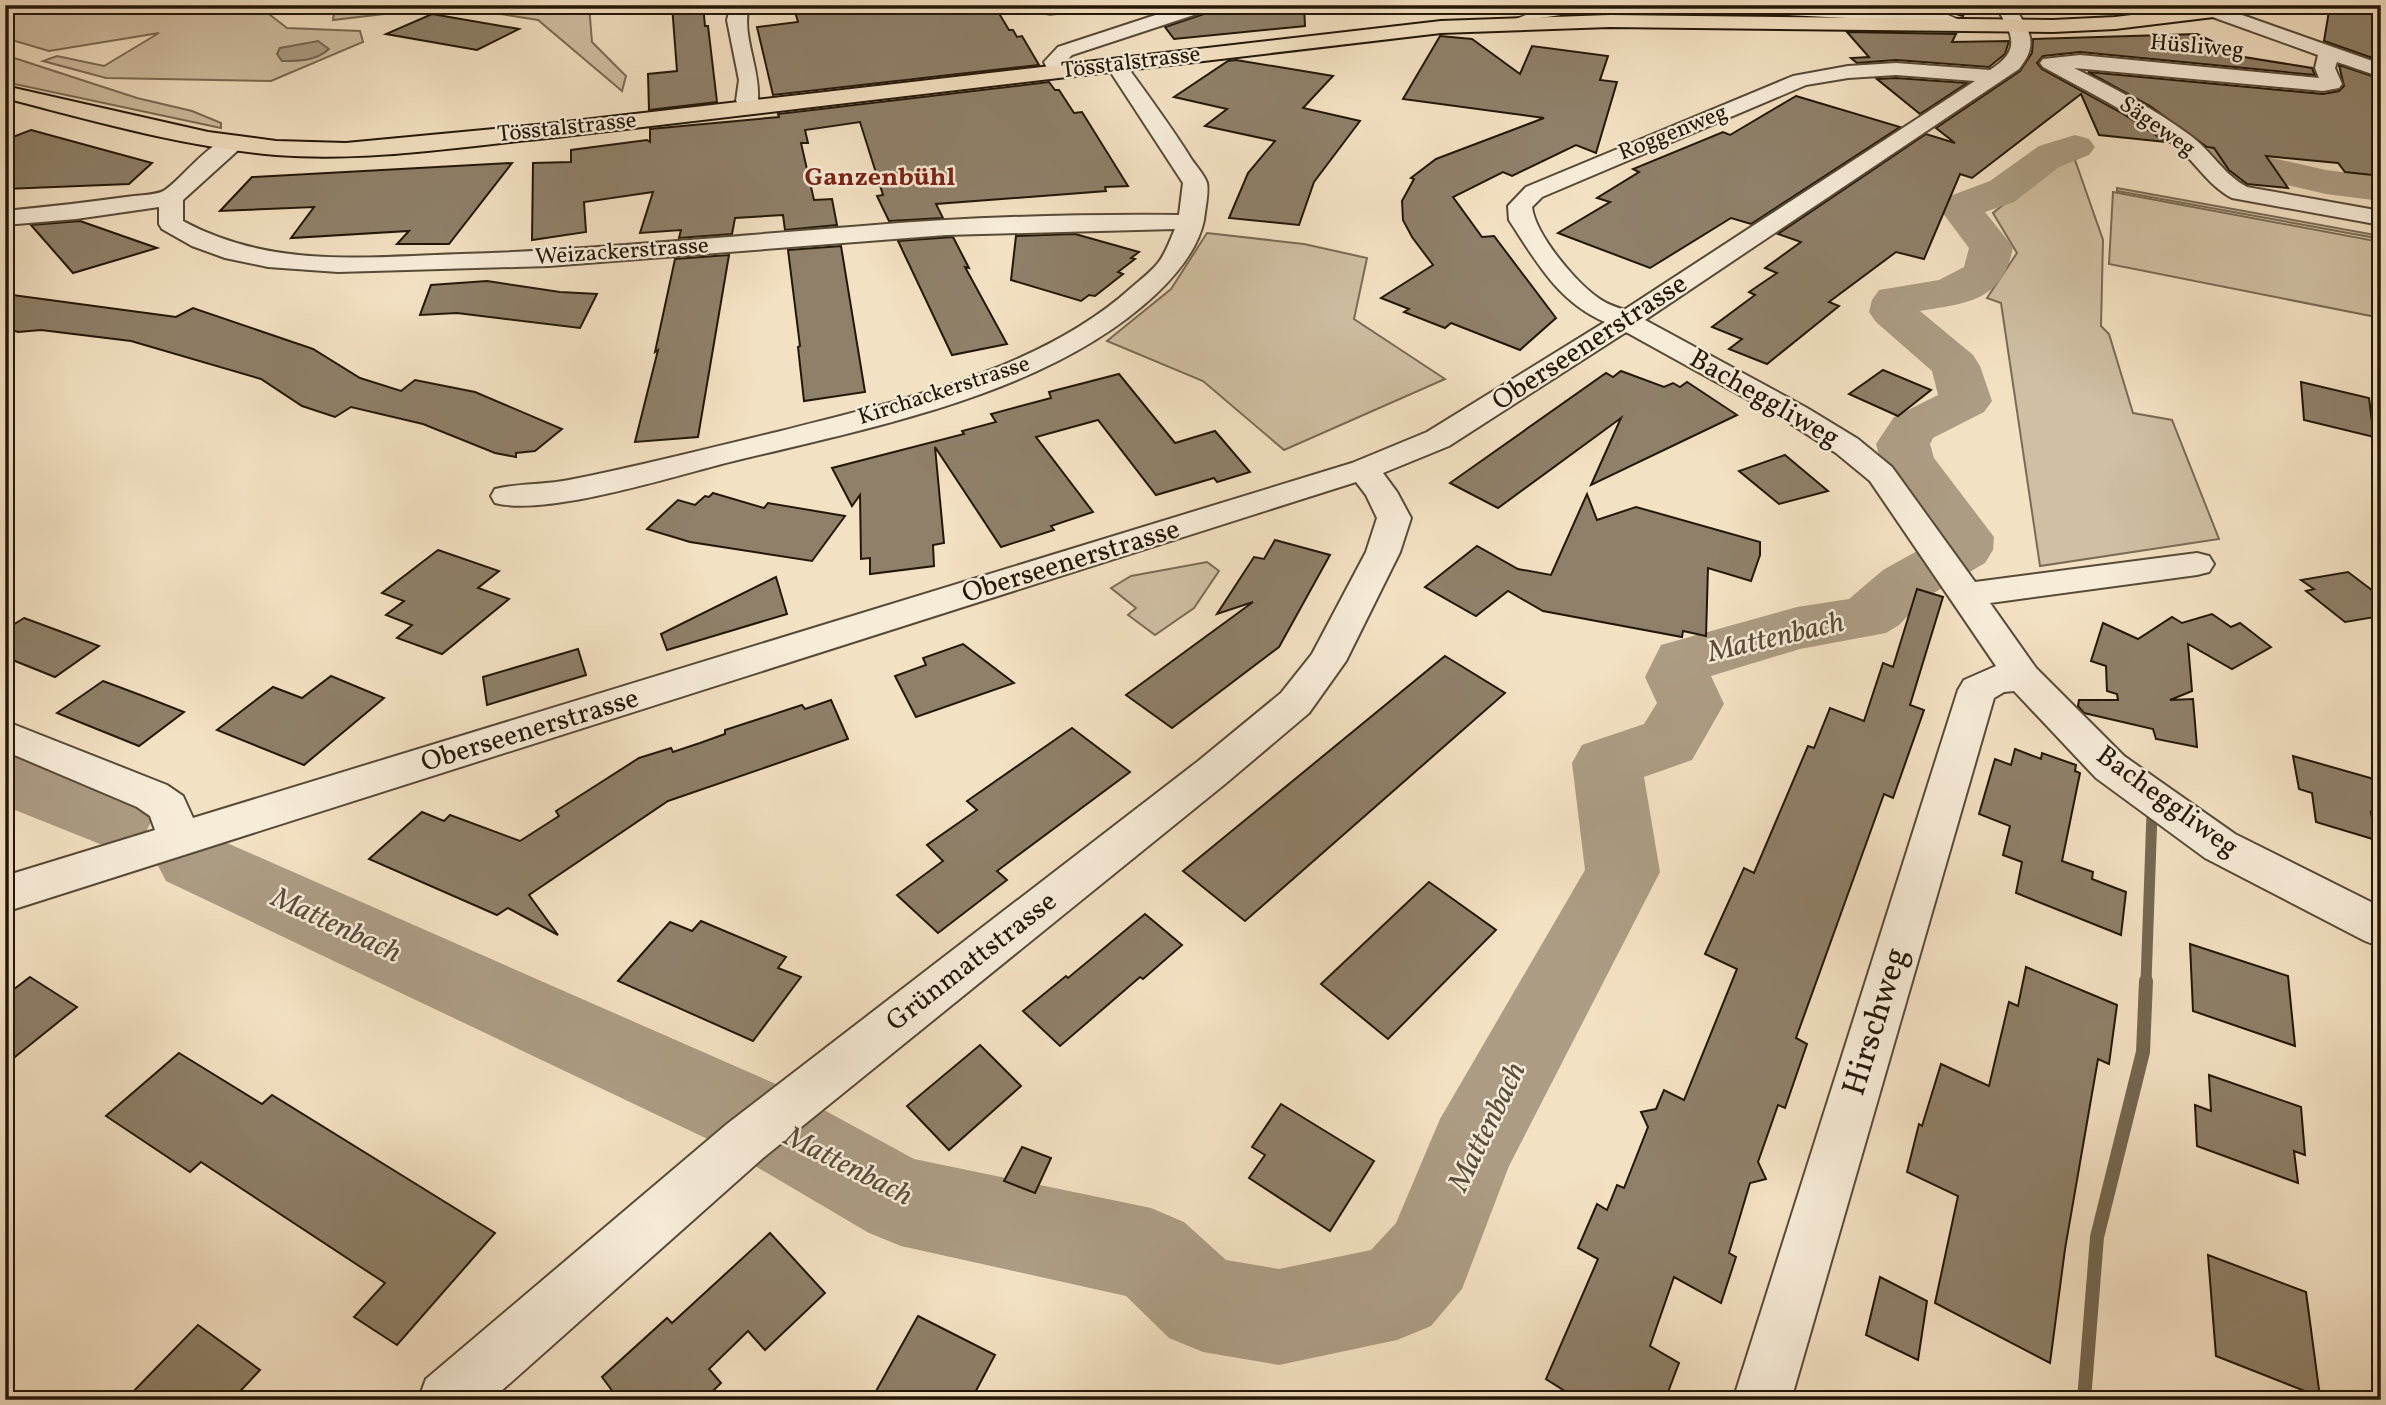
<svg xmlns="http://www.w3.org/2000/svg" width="2386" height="1405" font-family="Vollkorn,serif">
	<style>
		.green { fill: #d0bfa3; stroke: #7a6b55; stroke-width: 2 }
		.water { fill: #ac9c83; stroke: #756751; stroke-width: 2 }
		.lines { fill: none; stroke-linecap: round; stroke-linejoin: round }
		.stream-far1 { stroke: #756751; stroke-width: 11 }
		.stream { stroke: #756751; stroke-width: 14 }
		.river { fill: #ac9c83; fill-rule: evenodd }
		.building { fill: #8f8069; stroke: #231707; stroke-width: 2 }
		.service-casing { stroke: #574a36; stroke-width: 3 }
		.minor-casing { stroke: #574a36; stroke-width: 4 }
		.primary-casing { stroke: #231707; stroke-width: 4 }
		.service { fill: #f7ecd8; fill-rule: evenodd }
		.minor { fill: #f7ecd8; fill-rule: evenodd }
		.primary { fill: #f3e1c3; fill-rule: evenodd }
		.labels { text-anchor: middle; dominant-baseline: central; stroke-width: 5; stroke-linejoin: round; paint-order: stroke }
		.far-street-label { font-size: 23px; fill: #231707; stroke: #f7ecd8 }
		.far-quarter-label { font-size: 26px; font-weight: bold; fill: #7a1f14; stroke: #f7ecd8 }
		.street-label { font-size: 28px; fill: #231707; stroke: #f7ecd8 }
		.water-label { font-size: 30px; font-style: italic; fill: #5a4c39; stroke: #f7ecd8 }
		.near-street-label { font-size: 33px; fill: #231707; stroke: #f7ecd8 }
	</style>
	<rect width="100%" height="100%" fill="#f3e1c3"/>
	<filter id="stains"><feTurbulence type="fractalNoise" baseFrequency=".00286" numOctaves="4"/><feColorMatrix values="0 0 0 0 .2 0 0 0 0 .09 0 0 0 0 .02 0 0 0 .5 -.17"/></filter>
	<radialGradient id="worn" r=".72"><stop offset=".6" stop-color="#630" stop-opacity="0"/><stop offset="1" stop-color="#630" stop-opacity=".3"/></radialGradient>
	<g class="green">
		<polygon points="20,5 268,5 265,11 287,28 360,31 363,42 271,81 106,78 43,61 57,56 104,66 159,33 49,51 5,38 5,13"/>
		<polygon points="335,5 589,5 592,42 626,76 622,91 538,20 451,6 333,20"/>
		<polygon points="5,55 137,98 192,111 221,123 221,128 5,82"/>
		<polygon points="2065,155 2074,157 2103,240 2101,326 2109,334 2133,413 2172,420 2219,539 2040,566 2001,303 1987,298 2017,253 1993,213"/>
		<polygon points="2117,188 2381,236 2381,239 2117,191"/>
		<polygon points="2113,192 2381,242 2381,318 2109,264"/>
		<polygon points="1207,233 1304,244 1367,258 1354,319 1445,379 1284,450 1203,381 1107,341 1171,289"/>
		<polygon points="1207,562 1219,571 1194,608 1155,635 1128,615 1136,608 1111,588 1131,576"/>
	</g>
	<path class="water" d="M318,41L329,49C316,61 299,61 282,61L277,54L280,48Z"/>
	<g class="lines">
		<polyline class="stream-far1" points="2146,982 2152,813"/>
		<polyline class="stream" points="2084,1400 2097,1237 2143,1052 2146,981"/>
		<g class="river">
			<path d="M2075,135L2089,139L2095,147L2089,155L2059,167L2014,202L1985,212L2013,247C2003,301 1968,303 1920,311L1973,355L1980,366L1992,401L1984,412L1933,438L1930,444L1934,458L1994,537L1993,550L1985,563L1925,598L1899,625L1886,633L1800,649L1711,676L1724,704L1692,760L1644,777L1660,872L1509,1166L1462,1289L1431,1326L1397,1340L1279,1365L1203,1352L1169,1338L1126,1296L901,1246L869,1233L716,1143L166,881L155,860L166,839L192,830L218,839L778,1085L914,1159L1151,1208L1184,1222L1226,1260L1279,1269L1371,1250L1396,1223L1440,1119L1585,870L1572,763L1582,745L1644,724L1657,703L1645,677L1661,645L1797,607L1849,599L1883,570L1935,541L1880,460L1876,444L1894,417L1938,395L1932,371L1876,322L1869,312L1872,300L1879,290L1939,280L1964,267L1969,248L1939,208L1950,196L1990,181L2039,146Z"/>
			<polygon points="2218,146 2326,170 2381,177 2381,201 2326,194 2204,166 2198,158 2204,150"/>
			<polygon points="5,750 141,802 151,822 141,842 115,850 5,806"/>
		</g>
	</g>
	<g class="building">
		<polygon points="672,5 703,5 705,26 708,26 717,102 649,110 648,74 677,71"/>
		<polygon points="793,5 994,5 1009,30 1013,30 1017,37 1022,36 1039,65 773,95 757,27 798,22"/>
		<polygon points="1216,5 1304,5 1305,26 1174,39 1165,27 1213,11"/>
		<polygon points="1923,5 1968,5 1963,16 1943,10 1921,10"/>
		<polygon points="2330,5 2381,5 2381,61 2324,41"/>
		<polygon points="432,14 519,29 477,50 386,34"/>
		<polygon points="1847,32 1956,34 1952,42 2009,41 2005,54 1989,67 1896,60 1857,63 1851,58 1869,57"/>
		<polygon points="2197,34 2244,57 2312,68 2315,75 2080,52 2043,56 2037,63 2042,69 2125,115 2166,142 2099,135 2081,94 1972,178 1960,174 1924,259 1896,252 1829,302 1839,306 1767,364 1729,349 1742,339 1712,327 1755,295 1749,292 1777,273 1765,268 1801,242 1778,234 1926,134 1955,143 1936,128 2020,71 2032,53 2033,39"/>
		<polygon points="1440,36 1472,39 1520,74 1532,46 1608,56 1600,80 1617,82 1596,153 1576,145 1512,176 1503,172 1453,197 1482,237 1494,236 1556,318 1520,350 1451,323 1445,328 1404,312 1409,309 1381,298 1433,265 1412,237 1403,220 1402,201 1414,179 1411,178 1436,159 1544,118 1403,99"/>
		<polygon points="1236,60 1333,76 1303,108 1360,121 1314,182 1299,225 1229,218 1248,173 1275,141 1205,126 1227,109 1174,97 1228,61"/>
		<polygon points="2339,65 2381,79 2381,176 2345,172 2338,163 2266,156 2288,188 2247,184 2229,170 2214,148 2207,147 2150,106 2088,72 2323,94 2339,91 2344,86"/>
		<polygon points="1896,78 1967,83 1920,114 1877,79"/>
		<polygon points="1049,82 1055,90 1059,90 1074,113 1082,112 1128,186 1105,187 1106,191 936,204 943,218 889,221 877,196 883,195 860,122 805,130 808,143 801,143 814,200 832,199 837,225 785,230 783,215 735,218 732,234 679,238 681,230 640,233 653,192 584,202 586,232 532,240 533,163 571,162 571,150 647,140 650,142 650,129 779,117 778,114"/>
		<polygon points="1796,96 1900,127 1751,224 1731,218 1650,268 1558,233 1610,202 1597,198 1639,172 1633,169 1723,132 1730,135"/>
		<polygon points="31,130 152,163 129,184 5,189 5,140"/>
		<polygon points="512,163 449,244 397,244 409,231 291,238 314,207 220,211 252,177"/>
		<polygon points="80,221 157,248 73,273 31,225"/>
		<polygon points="1075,234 1139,252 1131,258 1135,259 1118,272 1123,274 1095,296 1089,295 1081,301 1011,280 1016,236"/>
		<polygon points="953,237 969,268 965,267 1007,344 952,355 898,241"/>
		<polygon points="841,246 865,392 804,401 798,347 800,346 788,250"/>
		<polygon points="729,255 698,437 635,442 658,350 655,352 675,259"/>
		<polygon points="487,281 560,292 597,294 580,328 457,313 420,315 431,285"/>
		<polygon points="5,294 176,317 193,308 313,349 360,378 401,391 415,380 475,392 562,429 535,451 516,453 516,457 495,453 423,424 351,407 335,417 302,406 261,379 131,341 41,330 18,332 5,328"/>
		<polygon points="1883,370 1931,390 1898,416 1849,394"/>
		<polygon points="1621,371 1664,387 1673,383 1680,387 1687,382 1737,415 1591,485 1621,418 1498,508 1450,483 1606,373 1613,377"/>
		<polygon points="1119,374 1175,443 1215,431 1250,472 1217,482 1214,478 1156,495 1098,420 1036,437 1093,512 1051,526 1054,530 1001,547 935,447 944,543 933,545 934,566 870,574 870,558 861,559 860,495 852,506 832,468 964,434 962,431 996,422 991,414 1051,398 1049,392"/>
		<polygon points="2301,382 2369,398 2374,437 2304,420"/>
		<polygon points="1785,455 1828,491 1779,504 1739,471"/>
		<polygon points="713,493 764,508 768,503 845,516 812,561 690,542 647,529 678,500 695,505 705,496 709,497"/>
		<polygon points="1587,494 1597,520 1636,507 1760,542 1760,555 1751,581 1708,568 1706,636 1683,631 1682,637 1543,611 1508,591 1476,616 1425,587 1477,546 1518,569 1551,575"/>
		<polygon points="1275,540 1330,555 1279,647 1172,728 1126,695 1253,602 1217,614 1254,557 1264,559"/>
		<polygon points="438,550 499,571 478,588 509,599 442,654 397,638 412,625 386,615 404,601 382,593"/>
		<polygon points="2348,572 2381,597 2381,616 2345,622 2306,591 2314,589 2301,580"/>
		<polygon points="776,577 787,614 667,650 661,634"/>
		<polygon points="1917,589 1943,597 1910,705 1924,710 1893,798 1884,794 1796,1038 1807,1044 1785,1108 1778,1105 1758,1162 1766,1179 1750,1183 1729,1253 1736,1257 1721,1303 1674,1277 1650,1346 1679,1363 1665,1400 1579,1400 1546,1379 1598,1259 1578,1248 1597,1204 1607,1210 1617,1185 1624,1188 1648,1127 1641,1112 1656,1109 1664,1090 1684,1100 1737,969 1705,954 1744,868 1754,873 1808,746 1814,748 1830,708 1864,721 1883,663 1893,667"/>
		<polygon points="2212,614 2231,627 2240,623 2271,647 2232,669 2188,644 2192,691 2170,700 2193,699 2197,747 2156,739 2153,729 2084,713 2078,706 2079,700 2118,700 2117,694 2107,691 2106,666 2091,661 2103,623 2138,639 2172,617 2182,623"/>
		<polygon points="24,618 62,632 99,646 55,677 5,657 5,630"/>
		<polygon points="963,644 1014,683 916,717 895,676 926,665 923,658"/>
		<polygon points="578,649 586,675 487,705 483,677"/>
		<polygon points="1445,656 1505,693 1245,921 1183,871"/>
		<polygon points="331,676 384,698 304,765 217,730 273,687 302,698"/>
		<polygon points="103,681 143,696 184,712 139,746 57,713"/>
		<polygon points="831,700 848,739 668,801 529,895 558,935 508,908 497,915 369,859 422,812 444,821 450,815 520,841 559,816 556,811 639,758 671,748 673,752 700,743 725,734 725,730 802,705 805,709"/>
		<polygon points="1072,728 1130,772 997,871 1007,880 938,933 897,895 943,861 927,845 977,810 967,801"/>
		<polygon points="2015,749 2041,759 2042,753 2076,765 2075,771 2080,773 2062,861 2093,872 2092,879 2126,892 2121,935 2016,893 2022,862 2003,855 2010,826 1979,814 1995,759 2011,765"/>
		<polygon points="2293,756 2381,781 2381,815 2371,812 2376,840 2316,822 2312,793 2299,789"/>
		<polygon points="1429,882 1496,930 1388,1039 1321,984"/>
		<polygon points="1145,914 1182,945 1143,979 1140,977 1060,1046 1023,1011 1066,976 1068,978"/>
		<polygon points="701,921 786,957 778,968 801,977 753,1041 618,981 670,922 692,931"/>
		<polygon points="2190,944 2288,976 2295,1046 2193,1011"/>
		<polygon points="2026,967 2117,1005 2109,1064 2098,1059 2065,1249 2050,1363 1935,1303 1958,1196 1907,1172 1919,1124 1922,1126 1941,1064 1989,1086 2009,1002 2018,1006"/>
		<polygon points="30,977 77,1007 5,1065 5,996"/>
		<polygon points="980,1045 1021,1086 949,1150 907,1106"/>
		<polygon points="179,1053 262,1104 272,1095 495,1233 397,1345 354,1317 385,1283 201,1162 190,1172 106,1116"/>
		<polygon points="2209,1075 2301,1107 2305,1155 2294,1151 2298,1183 2197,1146 2195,1105 2211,1111"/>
		<polygon points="1281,1104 1374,1161 1330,1231 1249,1178 1265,1155 1252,1147"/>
		<polygon points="1022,1147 1051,1158 1035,1193 1004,1181"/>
		<polygon points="770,1233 825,1293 765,1350 748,1331 709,1369 721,1383 704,1400 619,1400 602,1377 667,1318 672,1323"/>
		<polygon points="2208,1255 2306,1292 2320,1397 2216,1356"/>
		<polygon points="1880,1277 1927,1301 1918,1360 1866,1335"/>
		<polygon points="918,1316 995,1355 971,1400 871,1400"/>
		<polygon points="198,1325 260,1370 232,1400 125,1400"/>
	</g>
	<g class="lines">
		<defs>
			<g id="service">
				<polygon points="1597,5 1630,5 1533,19 1508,27 1503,24 1531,13"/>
				<polygon points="1650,5 1943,13 1974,26 1969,29 1942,19 1866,19 1655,8"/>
			</g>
			<g id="minor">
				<path d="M731,5H749C741,36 760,67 758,99L766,106L763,111H747L736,101L739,80L727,20Z"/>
				<path d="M1032,5H1071C1060,16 1043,17 1032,5Z"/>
				<polygon points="1186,5 1214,5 1212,9 1072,55 1064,63 1068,72 1065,76 1051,76 1044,62 1058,47"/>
				<path d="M1995,5H2013C2029,30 2040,43 2019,69L1645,320L1807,408L1858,439L1892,467L1975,582L2197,553L2209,556L2214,564L2209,572L2197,575L1990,603L2036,668L2124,756L2235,834L2381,907V947L2365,941L2205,858L2096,778L2014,691L2004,692L1994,698L1791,1400H1733L1958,690L1964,680L1996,666L1870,481L1836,453L1785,420L1626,332L1449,446L1383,473L1397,492L1411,518L1400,552L1346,661L1309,713L1225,784L763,1158L491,1400H418L426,1379L727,1124L1197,762L1281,693L1312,654L1366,552L1377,518L1366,495L1356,482L5,912V876L155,830L150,816L137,807L5,751V721L167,785L183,796L193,818L1352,463L1427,432L1605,322C1558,302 1536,261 1509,220L1508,206L1526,187L1793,76L1848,66L1896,63L1990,70C2023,49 2012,34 1995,5ZM1896,75L1975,81L1624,310C1617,307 1609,305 1603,301C1579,287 1535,235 1532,207L1542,197L1806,85L1848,78Z"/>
				<path d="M2214,5L2381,64V77L2337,62L2335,68L2342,84L2339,88L2323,91L2074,68C2114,88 2155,109 2191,136C2211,151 2224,175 2247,187L2381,211V225L2232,198C2207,185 2195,160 2173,144C2133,114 2087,91 2043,67L2040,63L2043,59L2080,55L2319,78L2315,68L2318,55L2207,15L2205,11L2207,7Z"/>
				<path d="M1116,59L1123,61C1147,94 1171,126 1192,160C1197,167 1205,176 1207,183C1209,192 1205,210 1204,220C1198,249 1177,274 1156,294C1045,398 861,429 718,465C665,479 545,516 495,503L491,496L495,489C520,483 545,485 569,480C640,466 710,448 781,431C898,401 1039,371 1131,288C1140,280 1151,272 1158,263C1166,253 1170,240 1175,229L946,235L549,266L338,272L268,267L225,258L192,246L162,229L159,224V207L76,219L5,225V211C48,207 91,202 134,196C143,195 158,195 165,190C186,176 215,131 243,138L246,143L183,200V221C272,269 365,257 462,254C596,250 729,236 863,226C968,217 1074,214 1179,215L1183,183L1106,65L1109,61Z"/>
			</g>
			<path id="primary" d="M2215,5H2272L2263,11L2115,29L2053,32L1610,27L1441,33L557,137C464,146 370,162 276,155C184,147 94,121 5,98V86L208,132L276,141L346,143L557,123L1441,21L1610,15L2053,20L2115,17Z"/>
		</defs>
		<use href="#service" class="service-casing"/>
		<use href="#minor" class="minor-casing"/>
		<use href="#primary" class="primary-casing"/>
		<use href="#service" class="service"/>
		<use href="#minor" class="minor"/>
		<use href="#primary" class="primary"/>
	</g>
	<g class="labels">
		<g class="far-street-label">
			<text transform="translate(2197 47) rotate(5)">Hüsliweg</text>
			<text transform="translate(1131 63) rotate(-7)">Tösstalstrasse</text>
			<text transform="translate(2157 127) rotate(35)">Sägeweg</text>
			<text transform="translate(567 128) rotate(-6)">Tösstalstrasse</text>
			<text transform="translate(1673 133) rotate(-22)">Roggenweg</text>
			<text transform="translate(622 252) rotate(-4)">Weizackerstrasse</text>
			<text transform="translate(944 391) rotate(-18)">Kirchackerstrasse</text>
		</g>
		<g class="far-quarter-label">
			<text x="880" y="178">Ganzenbühl</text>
		</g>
		<g class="street-label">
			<text transform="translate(1590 343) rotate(-33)">Oberseenerstrasse</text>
			<text transform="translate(1764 399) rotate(30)">Bacheggliweg</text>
			<text transform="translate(1071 562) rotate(-17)">Oberseenerstrasse</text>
			<text transform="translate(530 731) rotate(-17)">Oberseenerstrasse</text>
			<text transform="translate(2167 802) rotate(36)">Bacheggliweg</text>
			<text transform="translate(972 962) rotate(-38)">Grünmattstrasse</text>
		</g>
		<g class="water-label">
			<text transform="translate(1776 638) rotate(-13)">Mattenbach</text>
			<text transform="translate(336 926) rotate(25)">Mattenbach</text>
			<text transform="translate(1488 1127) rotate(-64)">Mattenbach</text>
			<text transform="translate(848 1167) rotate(27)">Mattenbach</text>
		</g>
		<g class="near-street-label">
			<text transform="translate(1877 1022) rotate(-73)">Hirschweg</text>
		</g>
	</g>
	<rect width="2386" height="1405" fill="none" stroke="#f3e1c3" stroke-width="28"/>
	<rect x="7" y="7" width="2372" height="1391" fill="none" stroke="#231707" stroke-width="3.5"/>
	<rect x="14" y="14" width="2358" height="1377" fill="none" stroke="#231707" stroke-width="2"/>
	<rect width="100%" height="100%" filter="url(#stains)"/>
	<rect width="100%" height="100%" fill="url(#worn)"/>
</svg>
